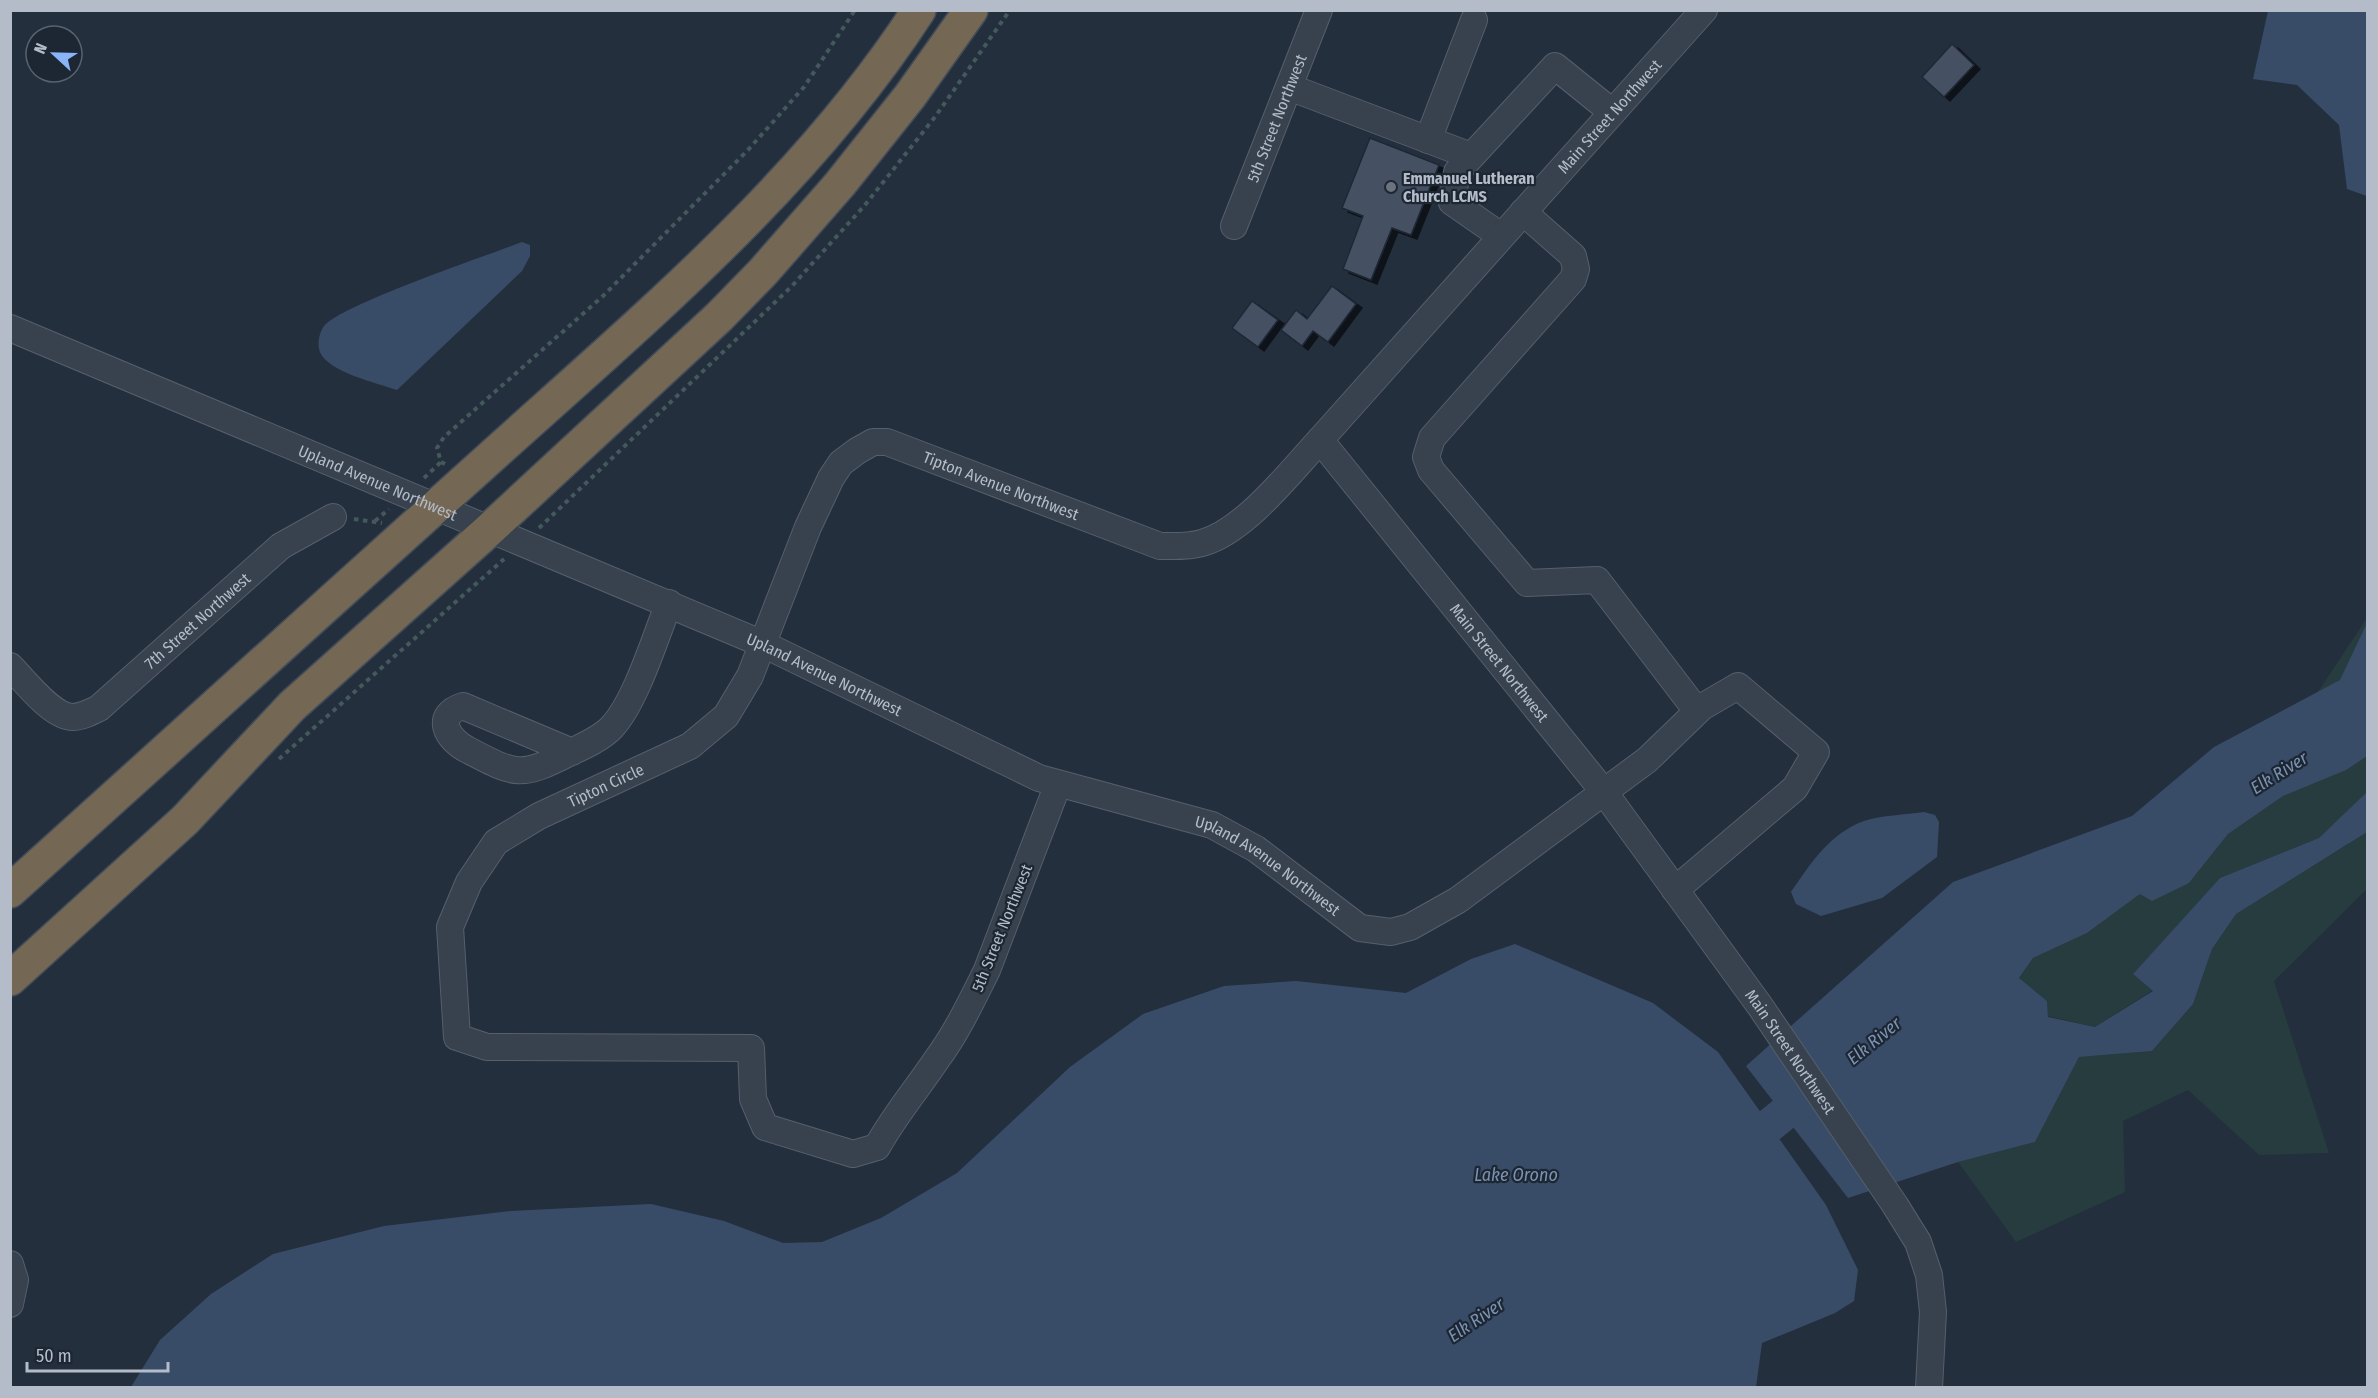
<svg xmlns="http://www.w3.org/2000/svg" width="2378" height="1398" font-family="'Fira Sans Condensed',sans-serif">
	<style>
		.green { fill: #263c3f }
		.water { fill: #394c67 }
		.lines { fill: none; stroke-linecap: round; stroke-linejoin: round }
		.river { stroke: #394c67; stroke-width: 34 }
		.building { fill: #455162; stroke: #1f2835; stroke-width: 1.5; filter: url(#shadow) }
		.minor-casing { stroke: #565f6c; stroke-width: 28 }
		.highway-casing { stroke: #434c59; stroke-width: 36 }
		.path { stroke: #44595c; stroke-width: 4; stroke-dasharray: 4.5 4.5; stroke-linecap: butt }
		.minor { stroke: #38414e; stroke-width: 26 }
		.highway { stroke: #746855; stroke-width: 33 }
		.worship-dot { fill: #6b7280; stroke: #1d2633; stroke-width: 2 }
		.labels { text-anchor: middle; dominant-baseline: central; stroke-width: 4.5; stroke-linejoin: round; paint-order: stroke }
		.street-label { font-size: 16px; fill: #b4bcc9; stroke: #1d2633 }
		.poi-label { font-size: 16px; font-weight: bold; fill: #b4bcc9; stroke: #1d2633; text-anchor: start }
		.water-label { font-size: 18px; font-style: italic; fill: #7c92b1; stroke: #1d2633 }
	</style>
	<defs>
		<filter id="shadow"><feDropShadow dx="6" dy="4" stdDeviation="0" flood-color="#0009"/></filter>
	</defs>
	<rect width="100%" height="100%" fill="#242f3e"/>
	<polygon class="green" points="2367,618 2367,889 2274,981 2329,1153 2259,1155 2188,1090 2123,1121 2125,1192 2016,1242 1958,1162 2035,1142 2079,1057 2152,1051 2193,1004 2212,949 2236,914 2350,843 2333,826 2319,838 2220,878 2133,974 2153,990 2095,1027 2048,1016 2047,1001 2019,978 2033,958 2087,933 2140,894 2189,883 2228,834 2283,796 2296,790 2270,764"/>
	<g class="water">
		<polygon points="2268,11 2367,11 2367,196 2347,189 2339,125 2297,85 2253,79"/>
		<path d="M522,242L530,245V256L522,271L397,390C377,383 328,372 320,352C317,345 319,333 324,326C341,305 488,255 522,242Z"/>
		<polygon points="2367,623 2367,756 2346,770 2283,796 2228,834 2189,883 2152,901 2140,894 2087,933 2033,958 2019,978 2047,1001 2048,1017 2095,1027 2153,991 2133,974 2220,878 2319,838 2367,792 2367,832 2236,914 2212,949 2193,1004 2152,1051 2079,1057 2035,1142 1958,1162 1848,1198 1746,1066 1953,882 2132,816 2214,747 2340,680"/>
		<path d="M1924,812L1935,815L1939,822L1937,857L1882,898L1821,916L1796,904L1791,892C1811,863 1829,834 1864,821C1882,815 1905,815 1924,812Z"/>
		<polygon points="1515,944 1653,1003 1718,1052 1826,1205 1858,1270 1854,1301 1835,1313 1762,1343 1756,1387 131,1387 160,1340 211,1294 273,1254 384,1226 511,1211 651,1204 724,1221 783,1243 822,1242 881,1218 957,1173 1070,1067 1143,1014 1224,986 1296,981 1406,993 1471,959"/>
	</g>
	<g class="lines">
		<polyline class="river" points="1730,1151 1770,1125 1819,1085"/>
	</g>
	<g class="building">
		<polygon points="1952,44 1974,65 1944,97 1922,77"/>
		<polygon points="1370,138 1439,165 1411,235 1392,228 1371,280 1343,269 1363,216 1342,208"/>
		<polygon points="1332,286 1356,304 1328,342 1313,331 1302,346 1281,330 1296,310 1307,319"/>
		<polygon points="1252,301 1278,320 1258,347 1232,328"/>
	</g>
	<g class="lines">
		<defs>
			<g id="minor">
				<polyline points="1289,87 1471,156"/>
				<polyline points="1428,140 1474,20"/>
				<polyline points="1523,212 1573,256 1576,269 1573,279 1432,438 1426,457 1431,470 1527,583 1597,580 1697,711"/>
				<path id="s1" d="M1234,226L1319,10"/>
				<polyline points="1501,236 1452,202 1457,172 1555,66 1612,112"/>
				<path id="s2" d="M10,328L763,644L1039,778L1212,825L1256,849L1360,928L1391,932L1410,927L1458,900L1647,760L1702,707L1738,686L1816,752L1795,788L1675,890"/>
				<path id="s3" d="M1320,440L1604,792L1760,1006L1895,1205L1918,1242L1929,1275L1933,1312L1929,1388"/>
				<path id="s4" d="M10,666C24,680 51,716 72,717C82,717 91,712 99,708L281,546L333,517"/>
				<path d="M572,752L463,706C434,715 446,739 468,750C516,775 520,778 569,753C582,747 602,738 612,727C636,701 655,638 669,603"/>
				<path id="s5" d="M1058,784L987,970C972,1000 957,1032 937,1059C917,1089 894,1116 877,1147L853,1154L765,1127L753,1099L751,1048L487,1047L457,1037L450,927L469,882L496,842L539,816L690,746L726,716L750,676L808,527L831,478L841,463L857,451L873,442H887L1160,546C1174,546 1188,547 1202,543C1245,531 1290,472 1320,440L1704,10"/>
				<polyline points="10,1264 15,1280 10,1304"/>
			</g>
			<g id="highway">
				<path d="M10,891C174,742 338,595 502,447C651,313 809,180 919,10"/>
				<polyline points="10,979 185,820 292,706 490,529 719,317 763,272 840,184 910,96 971,10"/>
			</g>
		</defs>
		<use href="#minor" class="minor-casing"/>
		<use href="#highway" class="highway-casing"/>
		<g class="path">
			<polyline points="445,464 441,462 437,448 444,437 603,296 748,150 804,87 855,10"/>
			<polyline points="424,478 441,462"/>
			<polyline points="354,519 382,523"/>
			<polyline points="375,521 389,509"/>
			<polyline points="539,528 792,286 865,205 935,117 1010,10"/>
			<polyline points="279,759 504,559"/>
		</g>
		<use href="#minor" class="minor"/>
		<use href="#highway" class="highway"/>
	</g>
	<circle class="worship-dot" cx="1391" cy="187" r="6"/>
	<g class="labels">
		<g class="street-label">
			<text stroke="none"><textPath href="#s5" startOffset="2631">Main Street Northwest</textPath></text>
			<text stroke="none"><textPath href="#s1" startOffset="116">5th Street Northwest</textPath></text>
			<text stroke="none"><textPath href="#s2" startOffset="399">Upland Avenue Northwest</textPath></text>
			<text stroke="none"><textPath href="#s5" startOffset="1826">Tipton Avenue Northwest</textPath></text>
			<text stroke="none"><textPath href="#s4" startOffset="242">7th Street Northwest</textPath></text>
			<text stroke="none"><textPath href="#s3" startOffset="286">Main Street Northwest</textPath></text>
			<text stroke="none"><textPath href="#s2" startOffset="885">Upland Avenue Northwest</textPath></text>
			<text stroke="none"><textPath href="#s5" startOffset="1233">Tipton Circle</textPath></text>
			<text stroke="none"><textPath href="#s2" startOffset="1371">Upland Avenue Northwest</textPath></text>
			<text transform="translate(1002 928) rotate(-68)">5th Street Northwest</text>
			<text stroke="none"><textPath href="#s3" startOffset="772">Main Street Northwest</textPath></text>
		</g>
		<g class="poi-label">
			<text x="1403" y="178">Emmanuel Lutheran<tspan x="1403" dy="18">Church LCMS</tspan></text>
		</g>
		<g class="water-label">
			<text transform="translate(2279 773) rotate(-32)">Elk River</text>
			<text transform="translate(1874 1041) rotate(-39)">Elk River</text>
			<text x="1516" y="1175">Lake Orono</text>
			<text transform="translate(1476 1320) rotate(-34)">Elk River</text>
		</g>
	</g>
	<rect width="2378" height="1398" fill="none" stroke="#b4bcc9" stroke-width="24"/>
	<g transform="translate(54 54) rotate(292)"><circle r="28" fill="#1d2633" stroke="#59626f" stroke-width="1.5"/>
	<path d="M0-4.5L10 22L0 15L-10 22Z" fill="#8ab4f8"/>
	<text y="-9" font-size="16" font-weight="bold" text-anchor="middle" fill="#b4bcc9">N</text>
	</g>
	<path d="M27 1362v9h141v-9" fill="none" stroke="#b4bcc9" stroke-width="3"/>
	<text x="36" y="1362" font-size="18" fill="#b4bcc9" stroke="#1d2633" stroke-width="4.5" paint-order="stroke">50 m</text>
</svg>
